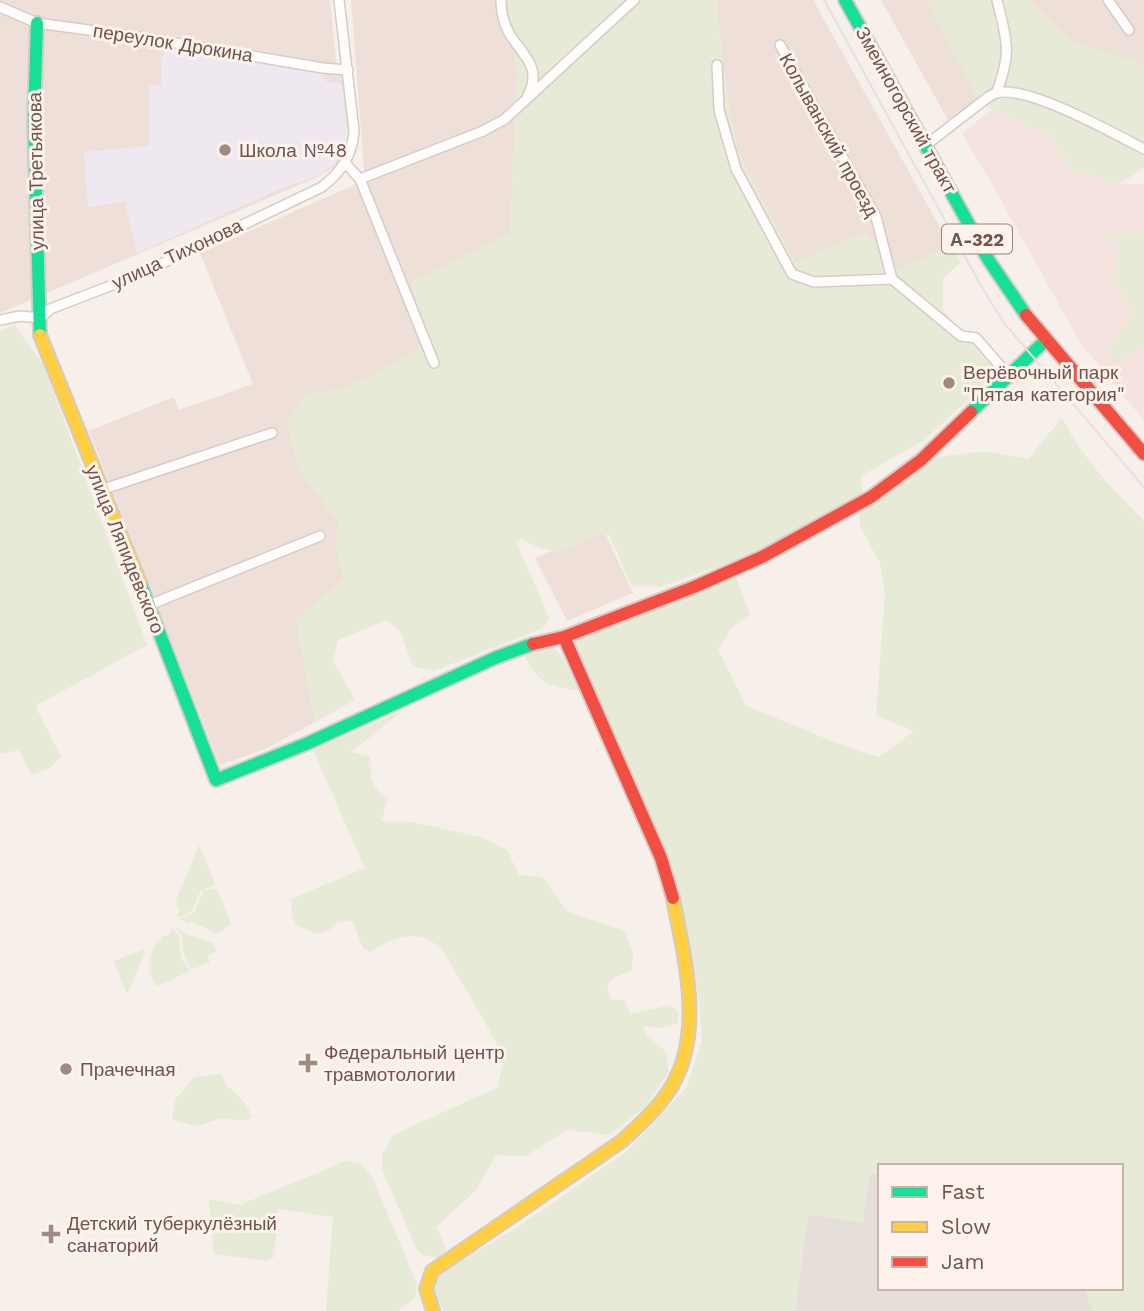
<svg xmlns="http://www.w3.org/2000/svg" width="1144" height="1311" font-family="'Work Sans',sans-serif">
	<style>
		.residential { fill: #eee0d8 }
		.commercial { fill: #f5e3df }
		.industrial { fill: #e6ded9 }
		.education { fill: #f0e8f1 }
		.green { fill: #e6ead6 }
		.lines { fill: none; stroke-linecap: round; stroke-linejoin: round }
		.street-casing { stroke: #d5ccc8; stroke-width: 12 }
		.fast-casing { stroke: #d4cbc7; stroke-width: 16 }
		.slow-casing { stroke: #d4cbc7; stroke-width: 16 }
		.jam-casing { stroke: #d4cbc7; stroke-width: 16 }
		.street { stroke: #fefdfc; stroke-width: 9 }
		.fast { stroke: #16e098; stroke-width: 12 }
		.slow { stroke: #ffcf43; stroke-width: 12 }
		.jam { stroke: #f24e42; stroke-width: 12 }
		.tram { stroke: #e3e1e4; stroke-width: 2 }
		.poi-dot { fill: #9f8a84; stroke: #fdf3ec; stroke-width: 2.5 }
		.labels { text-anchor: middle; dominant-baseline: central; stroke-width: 6; stroke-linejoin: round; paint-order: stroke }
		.shield { fill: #fdf3ec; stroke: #9a847d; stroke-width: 2 }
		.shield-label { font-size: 18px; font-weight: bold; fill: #70544d }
		.street-label { font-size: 19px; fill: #70544d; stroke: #fdf3ec }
		.poi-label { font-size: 19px; fill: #70544d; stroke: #fdf3ec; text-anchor: start }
	</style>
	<rect width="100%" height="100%" fill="#f6efea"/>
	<g class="residential">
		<polygon points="0,0 330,0 336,61 343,81 347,126 343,154 335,166 320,176 0,313"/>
		<polygon points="351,0 506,0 517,76 510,233 411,283 427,331 335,547 345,578 296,619 315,722 265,749 220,765 89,431 174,397 179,410 253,384 200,253 354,185 364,170"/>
		<polygon points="716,0 813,0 951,247 898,270 864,232 795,264 737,150 723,67"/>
		<polygon points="881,0 1144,0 1144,70 1138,61 980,104 948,120"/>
		<polygon points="603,529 633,593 567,621 535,558"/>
	</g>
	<polygon class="commercial" points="992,109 1051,136 1071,170 1119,184 1144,184 1144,421 1079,341 992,184 962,134"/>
	<polygon class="industrial" points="870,1173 880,1174 880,1288 1084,1288 1093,1311 795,1311 808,1215"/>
	<polygon class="education" points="165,49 323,72 326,82 342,83 346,127 344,144 341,154 334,164 319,175 280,189 137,253 125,202 88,207 84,152 149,146 149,86 161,86 161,58 164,57"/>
	<g class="green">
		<path d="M506,0H716L723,67L737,150L795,263L864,232L898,270L951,247L961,262L943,279V310L991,365L989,381L923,441L861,476L862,493L746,557L659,587L632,586L609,535C593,532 581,545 566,550C553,554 533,546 522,539L516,542L549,617L543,628L434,671L413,666L400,631L386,620L338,640L333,661L355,700L315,722L296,619L345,578L335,547L338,523L298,469L287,423L305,394L336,390L363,380L416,350L427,331L411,283L510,233L517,76Z"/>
		<polygon points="926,0 1030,0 1076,44 1138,61 1144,70 1144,168 1119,184 1071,170 1051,136 980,104"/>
		<polygon points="1144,233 1144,346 1117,362 1107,351 1134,313 1113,278 1121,248 1104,234"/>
		<polygon points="14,325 44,366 147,645 35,706 61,757 48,769 31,775 19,750 0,754 0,330"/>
		<path d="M1062,418C1082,458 1113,490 1144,521V1311H1093L1084,1288H1121V1166H880V1174H870L863,1223L808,1215L795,1311H443L436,1297L433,1280L446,1270L521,1225L626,1152L686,1088L702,1040L699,999L685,919L663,843L571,641L736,577L750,615L732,627L718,650L746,706C791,723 833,744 879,757L914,731L876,715L885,594L880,563L861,528L859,513L938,457L985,451L1028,459Z"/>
		<path d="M554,648L562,657L579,691C550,686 537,684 525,656L541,649Z"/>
		<path d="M404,710L351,752L370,757C371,777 370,788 388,799L381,821L411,822L481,837L507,850L519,875L542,877L568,912L625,931L633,953L632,970L614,978L607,985L612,1000H625L630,1014L671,1005L679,1013L677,1024L661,1028L644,1026L645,1033L666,1052L669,1072L643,1109L609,1135L568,1130L525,1156L496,1155L476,1190L436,1227L447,1249L438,1258L422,1255L417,1250L382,1169V1155L393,1135L497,1088L505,1057L444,952C422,927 396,935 371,952L363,948L352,920L337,923C322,939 315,933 297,926L292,916L291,899L365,868L313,750Z"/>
		<path d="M199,845L215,884L200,892C194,905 193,916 177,917L180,909L176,904L177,898Z"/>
		<polygon points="214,888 218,891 231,925 225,927 225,930 215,933 191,921 189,923 179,919 194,913 203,892"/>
		<path d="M176,927L186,934L213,943L217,951L208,956L210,962L193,969C179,957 187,941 176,927Z"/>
		<path d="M172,928L179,935L181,957L190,971L157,986C145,970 149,958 157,940L160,941L162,936L169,935Z"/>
		<polygon points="144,949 145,953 127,994 114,961"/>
		<path d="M221,1074C229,1095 244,1093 252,1117L248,1120L220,1119L196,1126L172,1120L175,1100L194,1077Z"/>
		<polygon points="351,1161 360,1163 372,1176 417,1285 415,1298 398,1311 326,1311 333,1217 278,1209 274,1257 267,1261 214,1254 209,1199 240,1205 343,1162"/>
	</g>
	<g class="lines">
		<defs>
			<g id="street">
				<path d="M501,0C501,12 503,22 509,33C522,55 543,67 528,95"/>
				<polyline points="1108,0 1129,30"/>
				<polyline points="0,7 37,23 140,37 323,68 348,70"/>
				<polyline points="780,45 876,217 892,279 961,336 976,338 1008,375"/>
				<polyline points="717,65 719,110 736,169 792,274 814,282 892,279"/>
				<path d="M997,92C1012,50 1007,42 997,0"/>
				<path d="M926,145L987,98C990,96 993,94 996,93C1026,84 1115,134 1144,149"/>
				<polyline points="346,164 360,179 434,363"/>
				<polyline points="360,179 483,131 505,119 634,0"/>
				<path d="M0,320L20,316L41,318L50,309L136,276L322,187C342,171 352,156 354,131L339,0"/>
				<polyline points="101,490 272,433"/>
				<polyline points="149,605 320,536"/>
			</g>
			<g id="fast">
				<polyline points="845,0 988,259 1026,315"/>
				<polyline points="37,23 34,119 40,335"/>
				<polyline points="971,412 1046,340"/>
				<polyline points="141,585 216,780 306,744 495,658 533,644"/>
			</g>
			<g id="slow">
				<polyline points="40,335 141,585"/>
				<path d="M433,1311L426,1289L432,1271L622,1141C640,1124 660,1107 673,1084C704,1028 684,958 673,898"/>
			</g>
			<g id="jam">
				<polyline points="1026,315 1144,454"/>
				<polyline points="564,637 661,858 673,898"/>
				<polyline points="533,644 564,637 694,587 762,557 871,497 921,460 971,412"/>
			</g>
		</defs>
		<use href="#street" class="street-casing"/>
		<use href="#fast" class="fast-casing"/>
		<use href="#slow" class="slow-casing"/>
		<use href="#jam" class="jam-casing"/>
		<use href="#street" class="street"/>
		<use href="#fast" class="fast"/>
		<use href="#slow" class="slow"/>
		<use href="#jam" class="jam"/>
		<polyline class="tram" points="824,0 980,284 1004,323 1144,487"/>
	</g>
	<g class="poi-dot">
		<circle cx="225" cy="150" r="7"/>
		<circle cx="949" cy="383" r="7"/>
		<path d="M304.5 1052.5h7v7h7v7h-7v7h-7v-7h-7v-7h7z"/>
		<circle cx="66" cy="1069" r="7"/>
		<path d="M47.5 1223.5h7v7h7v7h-7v7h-7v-7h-7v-7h7z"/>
	</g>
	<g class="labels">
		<rect class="shield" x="942" y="224.5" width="70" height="29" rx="5"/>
		<g class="shield-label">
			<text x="977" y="239">А-322</text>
		</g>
		<g class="street-label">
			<text transform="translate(173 43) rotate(9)">переулок Дрокина</text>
			<text transform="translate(906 110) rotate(61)">Змеиногорский тракт</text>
			<text transform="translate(829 135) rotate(61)">Колыванский проезд</text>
			<text transform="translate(36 171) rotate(-91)">улица Третьякова</text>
			<text transform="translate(177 254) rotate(-25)">улица Тихонова</text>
			<text transform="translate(125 549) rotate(68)">улица Ляпидевского</text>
		</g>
		<g class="poi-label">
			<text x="239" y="150">Школа №48</text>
			<text x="963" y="372">Верёвочный парк<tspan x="963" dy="22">"Пятая категория"</tspan></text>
			<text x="324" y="1052">Федеральный центр<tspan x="324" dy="22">травмотологии</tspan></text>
			<text x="80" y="1069">Прачечная</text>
			<text x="67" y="1223">Детский туберкулёзный<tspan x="67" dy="22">санаторий</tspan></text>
		</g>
	</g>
	<rect x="878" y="1164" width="245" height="126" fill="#fdf3ec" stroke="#c5b3ac" stroke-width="2"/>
	<rect x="892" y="1187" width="35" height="10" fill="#16e098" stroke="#c5b3ac" stroke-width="2"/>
	<text x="941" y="1199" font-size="21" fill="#70544d">Fast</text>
	<rect x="892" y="1222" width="35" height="10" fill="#ffcf43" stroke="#c5b3ac" stroke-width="2"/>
	<text x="941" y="1234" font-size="21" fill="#70544d">Slow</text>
	<rect x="892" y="1257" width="35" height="10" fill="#f24e42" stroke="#c5b3ac" stroke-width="2"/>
	<text x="941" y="1269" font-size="21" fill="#70544d">Jam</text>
</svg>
